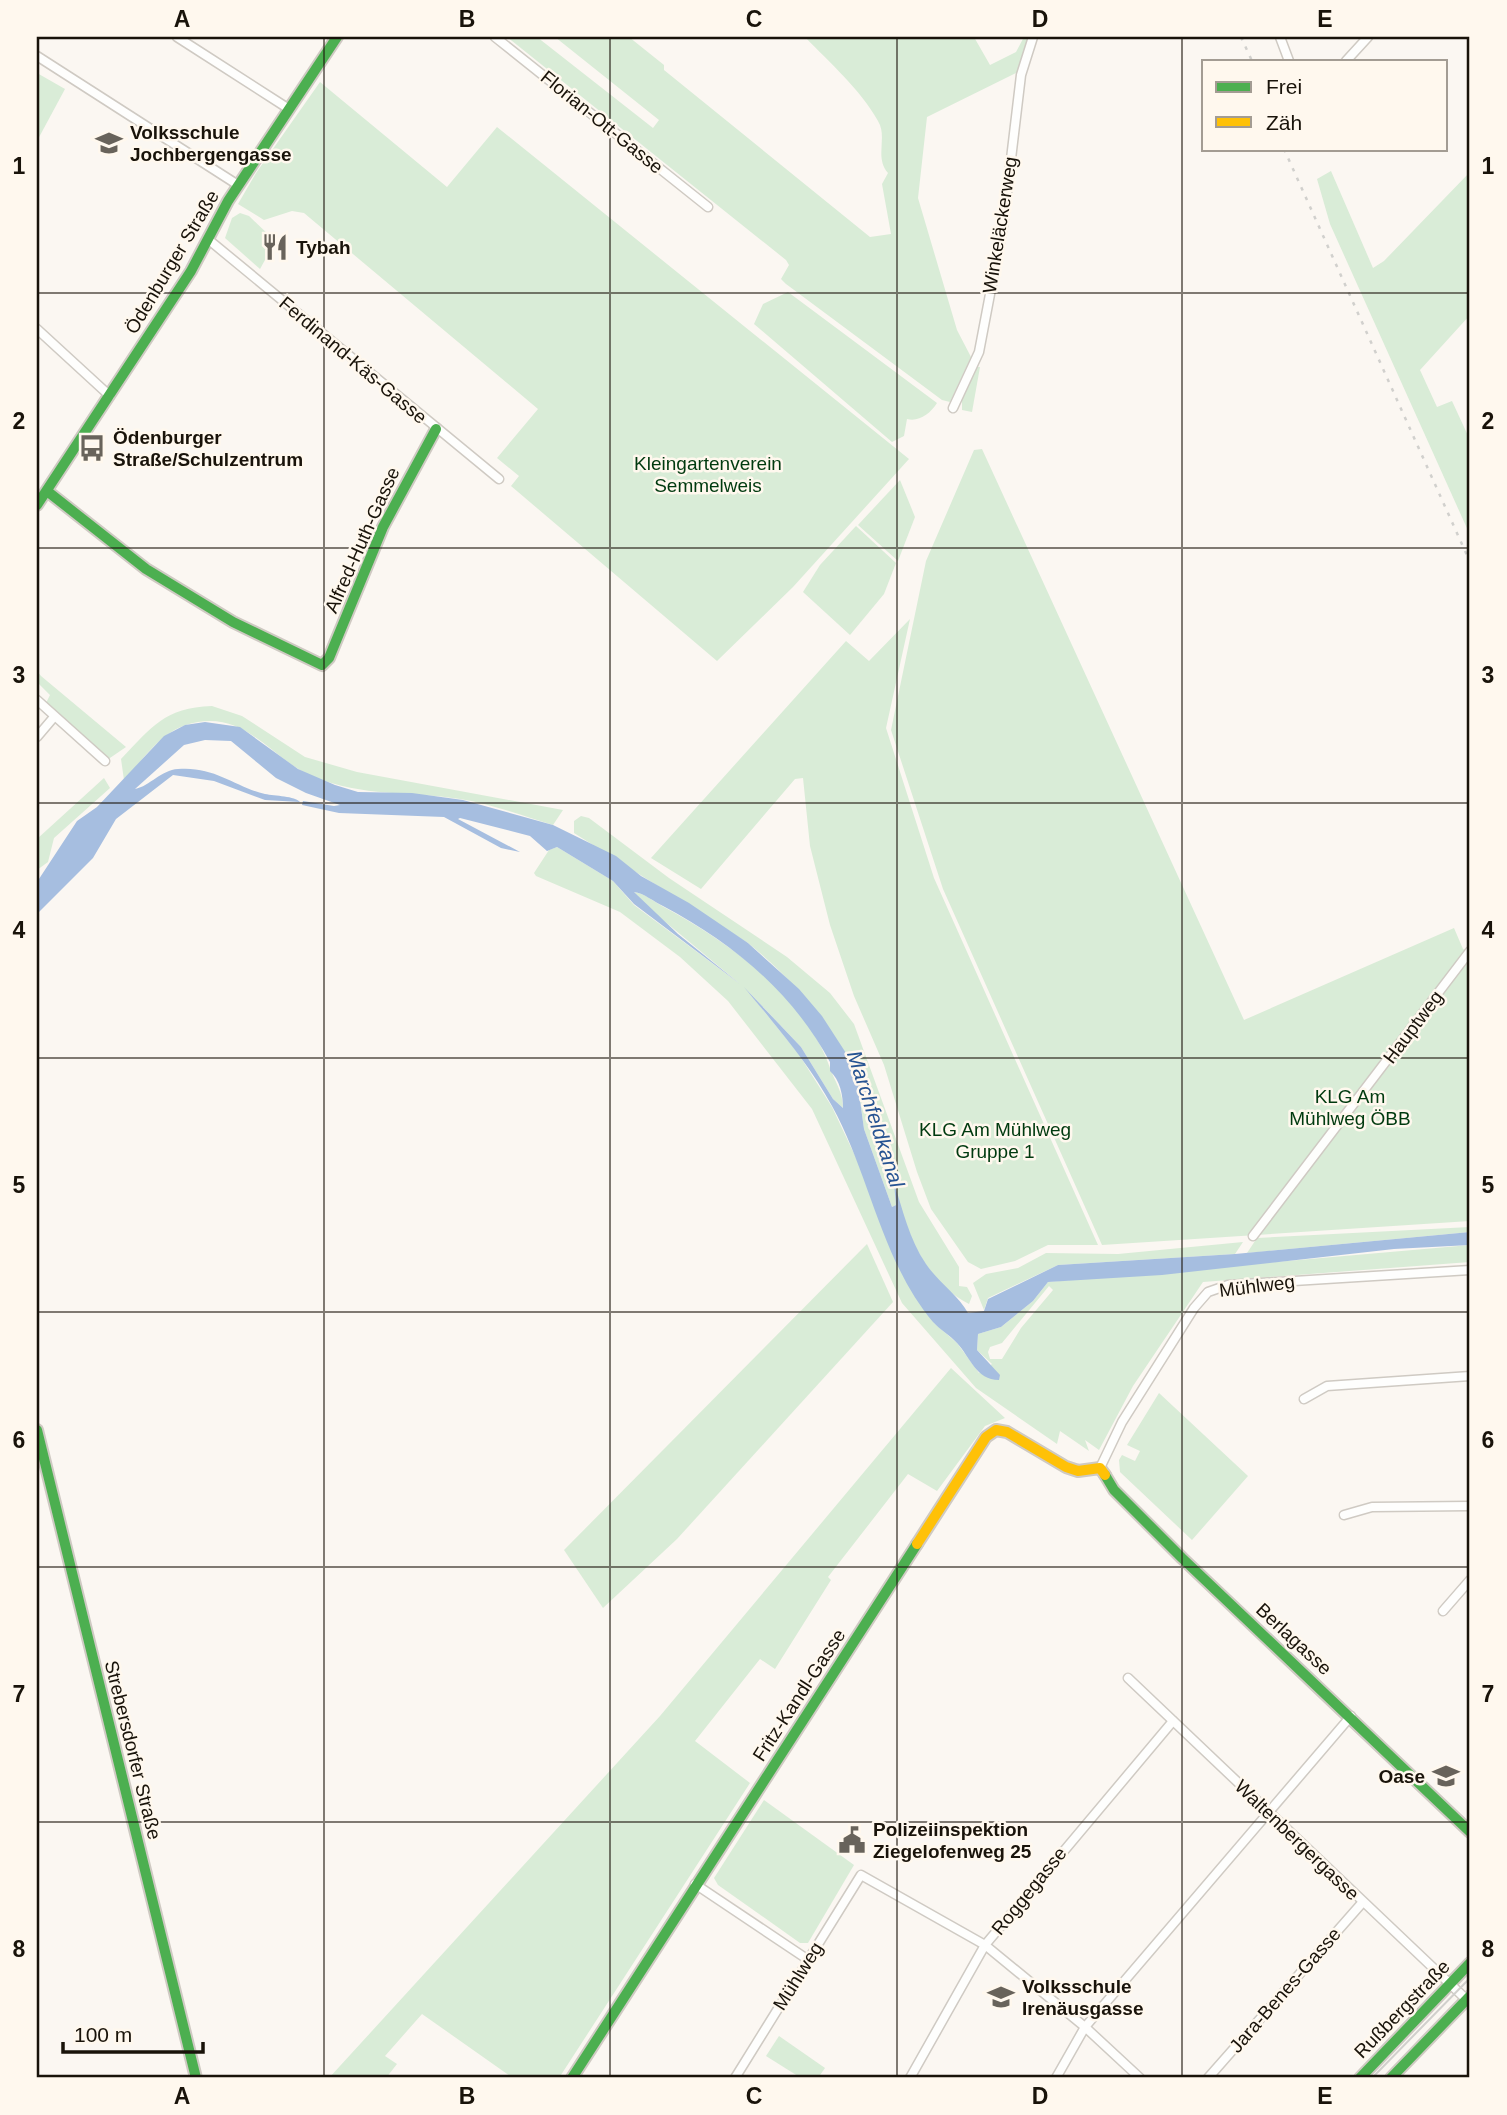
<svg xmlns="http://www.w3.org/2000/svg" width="1507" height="2115" font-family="Arial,sans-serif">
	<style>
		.green { fill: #d9ecd7; fill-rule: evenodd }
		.water { fill: #a6bee0 }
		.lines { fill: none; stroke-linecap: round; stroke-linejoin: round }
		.street-casing { stroke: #cfcac3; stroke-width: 11 }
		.fast-casing { stroke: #cfcac3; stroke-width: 14 }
		.slow-casing { stroke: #cfcac3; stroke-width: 14 }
		.street { stroke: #fefefd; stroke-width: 8 }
		.fast { stroke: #4caf50; stroke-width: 10 }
		.slow { stroke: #ffc107; stroke-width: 10 }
		.tram { stroke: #d1d0cd; stroke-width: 2 }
		.rail { stroke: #d1d0cd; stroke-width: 2.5; stroke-dasharray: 3.5 7; stroke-linecap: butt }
		.grid { fill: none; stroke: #19130a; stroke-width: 2; stroke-opacity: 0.55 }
		.labels { text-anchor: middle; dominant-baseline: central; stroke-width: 5; stroke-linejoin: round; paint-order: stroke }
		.street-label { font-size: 19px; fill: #19130a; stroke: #fff8ee }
		.poi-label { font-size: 19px; font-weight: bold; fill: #19130a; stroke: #fff8ee; text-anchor: start }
		.park-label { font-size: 19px; fill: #003a0f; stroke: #fff8ee }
		.water-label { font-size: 21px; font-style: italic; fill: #265392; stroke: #fff8ee }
		.neatline { fill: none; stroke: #19130a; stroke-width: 2.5 }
		.grid-label { font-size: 23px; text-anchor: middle; font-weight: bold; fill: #19130a }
	</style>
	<rect width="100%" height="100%" fill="#fbf7f2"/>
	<g class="green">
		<path d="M507,37H537L653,128L659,120L555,37H629L664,65V70L870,237L891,234L882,184L888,173C874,157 888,137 878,121C860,89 830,63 805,37H974L990,65L1016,52L1024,37H1030L1018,72L927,117L918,198L957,330L971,357L950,402L942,400L786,284L781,279L789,265L786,260Z"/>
		<polygon points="37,73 65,89 37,141"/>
		<polygon points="320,82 447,187 497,127 909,459 793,587 717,661 511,486 519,476 497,458 538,409 304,213 292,211 264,220 238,204 256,173"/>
		<polygon points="1331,171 1373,268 1384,261 1470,172 1470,315 1420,370 1437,407 1452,401 1470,440 1470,535 1330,224 1317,179"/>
		<polygon points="240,213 249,216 271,237 270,251 260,269 225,238 232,218"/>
		<path d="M788,292L937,403C930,414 919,422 907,419L904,436L892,442L754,324L763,304Z"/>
		<polygon points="977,367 980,367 972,412 962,410 962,398"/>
		<polygon points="982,449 1244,1020 1454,928 1463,949 1470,952 1470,1221 1102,1245 943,889 891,730 926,561 974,450"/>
		<polygon points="900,480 915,517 898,561 858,525"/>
		<polygon points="856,526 896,563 884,594 850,635 803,592 820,565"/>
		<polygon points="910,619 886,728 934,878 1098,1245 1048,1245 1015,1261 981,1269 968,1262 931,1209 917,1172 884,1065 854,996 830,925 810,846 803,778 795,779 701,889 651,858 846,641 869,661"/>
		<polygon points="37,671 41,676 126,747 107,760 46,703 50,695 39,684 37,686"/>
		<path d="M212,706L242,716L305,757L357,772L563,810L553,825C523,816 492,804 460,799C409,791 363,797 314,777C272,760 249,714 198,722C163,727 146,757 124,780L121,759C153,726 164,708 212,706Z"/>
		<polygon points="104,778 110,788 54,838 48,862 37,870 37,839"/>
		<path d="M581,816L589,818L669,878L787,957L830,993L854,1024L919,1202L959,1267V1286L967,1287L972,1296L969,1304C925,1282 904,1230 895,1184L896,1205L892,1207L864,1129L858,1086L865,1094L884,1148C885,1130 876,1115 868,1098C840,1036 802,987 748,943L574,833V821Z"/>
		<path d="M557,847L613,881L634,905L740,984L651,910L634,892C644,893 653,901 662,906C728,941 806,997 830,1068C835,1082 843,1092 843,1108L833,1099L801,1047L746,989L798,1053L832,1107L934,1323L957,1343L979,1373L992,1364L977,1350L978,1334L1001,1327L1033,1301L1048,1282L1470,1245V1262L1203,1282L1133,1386L1099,1450L1085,1440L1089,1451L1060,1431L1057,1444L976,1388L902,1303L812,1109L728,1001L680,957L620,912L536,876L534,873L549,850ZM1049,1286L1053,1290L1021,1328L1002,1359H990L988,1352L990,1347L1002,1343Z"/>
		<polygon points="1470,1227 1470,1232 1247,1253 1257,1238"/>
		<polygon points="1243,1242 1235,1254 1058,1265 988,1298 984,1310 973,1283 986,1274 1018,1268 1046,1253 1118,1254"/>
		<polygon points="867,1244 893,1302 677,1539 603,1608 564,1550"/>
		<polygon points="951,1368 1005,1418 985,1426 937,1491 908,1474 828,1577 831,1580 775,1669 760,1659 695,1741 750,1783 559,2078 513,2078 422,2014 385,2056 397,2064 386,2078 329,2078 660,1716"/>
		<polygon points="1159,1393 1248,1476 1192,1540 1120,1472 1119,1460 1122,1455 1135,1461 1140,1451 1127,1445"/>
		<polygon points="764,1800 854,1865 808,1943 800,1943 718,1885 714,1878"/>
		<polygon points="779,2036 825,2068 818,2078 801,2078 766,2056"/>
	</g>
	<path class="water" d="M205,722L240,727L298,769L335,785L358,792L412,793L463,800L553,825L616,856L641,876L689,903L748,943L799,989L822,1016L866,1084L884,1133L885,1149L866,1094L858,1086L864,1129L892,1207L896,1205L894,1183C903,1210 909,1239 926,1264C938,1282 959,1296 968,1313L984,1311L988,1299L1058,1265L1235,1254L1470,1232V1245L1394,1249L1162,1275L1048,1282L1033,1301L1001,1327L978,1334L977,1350L1000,1375L999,1380C976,1380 970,1357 957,1343C950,1335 940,1330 933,1322C881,1260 870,1175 832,1106C808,1062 775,1025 744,987L801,1047L833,1099L843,1108C843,1095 840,1080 830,1071V1062C793,993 733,943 663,906C654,902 644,893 634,892L678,934L740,984L634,904L613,881L557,847L547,851L530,836L460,818L458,819L520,852L501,848L444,817L339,813L302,805L303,801L334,806L340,805L306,793L276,778L231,741L205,740L184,745L135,789C150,786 161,770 178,769C215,766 235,787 265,794C275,796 295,796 300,802L265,800L214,781L173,775L116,819L93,858L37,914V882L77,821L97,807L164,736L185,725Z"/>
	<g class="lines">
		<defs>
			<g id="street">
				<polyline points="177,37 289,109"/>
				<polyline points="495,37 708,207"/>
				<polyline points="1280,37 1289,61"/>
				<polyline points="37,56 238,185"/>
				<polyline points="1346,61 1368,37"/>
				<polyline points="209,240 499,479"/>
				<polyline points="37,329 110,396"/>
				<polyline points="953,408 979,352 1003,226 1021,75 1033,37"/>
				<polyline points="37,700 105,761"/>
				<polyline points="37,737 54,717"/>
				<polyline points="1253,1236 1470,951"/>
				<polyline points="1304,1399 1327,1386 1470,1376"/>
				<polyline points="1100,1468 1122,1422 1194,1308 1208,1292 1228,1285 1470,1270"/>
				<polyline points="1344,1515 1372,1507 1470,1506"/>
				<polyline points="1443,1611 1470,1580"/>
				<polyline points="1128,1678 1467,2000"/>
				<polyline points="695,1884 807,1959"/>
				<polyline points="735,2078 861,1875 985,1945 1085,2027 1140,2078"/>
				<polyline points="910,2078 985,1945 1173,1721"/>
				<polyline points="1056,2078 1085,2027 1351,1716"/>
				<polyline points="1208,2078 1362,1903"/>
			</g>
			<g id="fast">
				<polyline points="47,491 146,569 233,622 322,665 329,658 383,527 436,429"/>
				<polyline points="37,505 191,271 228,201 337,37"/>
				<polyline points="37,1430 196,2078"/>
				<polyline points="1105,1475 1114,1490 1182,1558 1470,1832"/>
				<polyline points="572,2078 917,1544"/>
				<polyline points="1360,2078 1470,1963"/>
				<polyline points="1391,2078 1470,1996"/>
			</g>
			<polyline id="slow" points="917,1544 986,1437 996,1430 1007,1432 1066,1467 1078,1471 1100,1468 1105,1475"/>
		</defs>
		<use href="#street" class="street-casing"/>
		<use href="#fast" class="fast-casing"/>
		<use href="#slow" class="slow-casing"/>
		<use href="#street" class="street"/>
		<use href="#fast" class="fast"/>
		<use href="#slow" class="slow"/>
		<polyline class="tram" points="1372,2078 1470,1978"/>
		<g class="rail">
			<polyline points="1241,37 1252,61"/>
			<polyline points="1284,149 1470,562"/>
		</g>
	</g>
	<path class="grid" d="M324,37V2078M610,37V2078M897,37V2078M1182,37V2078M37,293H1470M37,548H1470M37,803H1470M37,1058H1470M37,1312H1470M37,1567H1470M37,1822H1470"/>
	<defs>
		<symbol id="school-bare" viewBox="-9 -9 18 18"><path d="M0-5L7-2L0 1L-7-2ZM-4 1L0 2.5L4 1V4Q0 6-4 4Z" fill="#68635b" stroke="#fff8ee" stroke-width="2.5" paint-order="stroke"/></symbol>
		<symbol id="restaurant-bare" viewBox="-9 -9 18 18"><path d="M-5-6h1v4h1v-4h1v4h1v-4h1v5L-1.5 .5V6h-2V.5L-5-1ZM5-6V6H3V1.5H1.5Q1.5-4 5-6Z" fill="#68635b" stroke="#fff8ee" stroke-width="2.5" paint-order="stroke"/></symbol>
		<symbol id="bus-bare" viewBox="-9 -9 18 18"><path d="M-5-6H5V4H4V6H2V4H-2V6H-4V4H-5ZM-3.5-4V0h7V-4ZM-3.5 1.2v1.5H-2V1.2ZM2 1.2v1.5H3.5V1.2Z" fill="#68635b" stroke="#fff8ee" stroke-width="2.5" paint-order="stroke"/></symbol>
		<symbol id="civic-bare" viewBox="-9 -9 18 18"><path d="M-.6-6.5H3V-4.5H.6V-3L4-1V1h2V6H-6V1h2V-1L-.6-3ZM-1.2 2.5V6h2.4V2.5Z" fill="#68635b" stroke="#fff8ee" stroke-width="2.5" paint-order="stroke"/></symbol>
	</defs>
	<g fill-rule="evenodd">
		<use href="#school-bare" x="90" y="124" width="38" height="38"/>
		<use href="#restaurant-bare" x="256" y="228" width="38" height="38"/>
		<use href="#bus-bare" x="73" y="429" width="38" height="38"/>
		<use href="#school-bare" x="1427" y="1757" width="38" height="38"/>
		<use href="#civic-bare" x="833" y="1821" width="38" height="38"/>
		<use href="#school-bare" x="982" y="1978" width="38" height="38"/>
	</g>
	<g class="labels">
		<g class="street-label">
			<text transform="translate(602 122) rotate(39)">Florian-Ott-Gasse</text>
			<text transform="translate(1000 225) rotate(-81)">Winkeläckerweg</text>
			<text transform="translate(172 262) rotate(-59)">Ödenburger Straße</text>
			<text transform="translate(353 360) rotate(40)">Ferdinand-Käs-Gasse</text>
			<text transform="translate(362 540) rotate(-66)">Alfred-Huth-Gasse</text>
			<text transform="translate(1413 1027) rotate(-53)">Hauptweg</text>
			<text transform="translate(1257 1286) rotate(-7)">Mühlweg</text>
			<text transform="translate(1294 1639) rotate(43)">Berlagasse</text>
			<text transform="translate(799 1695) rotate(-57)">Fritz-Kandl-Gasse</text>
			<text transform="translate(133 1750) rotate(76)">Strebersdorfer Straße</text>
			<text transform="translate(1297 1840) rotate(44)">Waltenbergergasse</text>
			<text transform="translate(1029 1891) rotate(-51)">Roggegasse</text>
			<text transform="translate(798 1976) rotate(-58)">Mühlweg</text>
			<text transform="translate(1285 1990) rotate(-49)">Jara-Benes-Gasse</text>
			<text transform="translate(1402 2009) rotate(-46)">Rußbergstraße</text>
		</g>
		<g class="poi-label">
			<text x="130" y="132">Volksschule<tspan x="130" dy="22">Jochbergengasse</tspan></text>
			<text x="296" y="247">Tybah</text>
			<text x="113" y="437">Ödenburger<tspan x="113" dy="22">Straße/Schulzentrum</tspan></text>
			<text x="1425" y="1776" text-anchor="end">Oase</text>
			<text x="873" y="1829">Polizeiinspektion<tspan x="873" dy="22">Ziegelofenweg 25</tspan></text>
			<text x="1022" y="1986">Volksschule<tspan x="1022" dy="22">Irenäusgasse</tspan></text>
		</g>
		<g class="park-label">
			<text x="708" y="463">Kleingartenverein<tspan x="708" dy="22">Semmelweis</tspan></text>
			<text x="1350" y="1096">KLG Am<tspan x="1350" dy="22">Mühlweg ÖBB</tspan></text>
			<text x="995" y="1129">KLG Am Mühlweg<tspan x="995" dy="22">Gruppe 1</tspan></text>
		</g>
		<g class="water-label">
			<text transform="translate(876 1119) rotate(72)">Marchfeldkanal</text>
		</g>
	</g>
	<rect width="1507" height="2115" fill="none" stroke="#fff8ee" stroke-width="77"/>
	<rect x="1202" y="60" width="245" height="91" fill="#fff8ee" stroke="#a39c93" stroke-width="2"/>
	<rect x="1216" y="82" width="35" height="10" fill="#4caf50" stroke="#a39c93" stroke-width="2"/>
	<text x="1266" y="94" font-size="21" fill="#19130a">Frei</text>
	<rect x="1216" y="117" width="35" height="10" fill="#ffc107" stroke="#a39c93" stroke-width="2"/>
	<text x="1266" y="130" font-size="21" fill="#19130a">Zäh</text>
	<path d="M63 2042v10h140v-10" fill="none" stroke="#19130a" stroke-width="3.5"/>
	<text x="74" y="2042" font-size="21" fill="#19130a" stroke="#fff8ee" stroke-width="5" paint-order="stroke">100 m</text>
	<rect x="38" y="38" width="1430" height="2038" class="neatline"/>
	<g class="grid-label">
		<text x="182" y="27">A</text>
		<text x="467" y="27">B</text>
		<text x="754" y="27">C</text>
		<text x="1040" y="27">D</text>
		<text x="1325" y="27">E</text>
		<text x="19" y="174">1</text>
		<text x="1488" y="174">1</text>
		<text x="19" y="429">2</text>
		<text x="1488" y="429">2</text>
		<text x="19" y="683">3</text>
		<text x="1488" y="683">3</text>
		<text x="19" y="938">4</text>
		<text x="1488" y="938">4</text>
		<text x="19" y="1193">5</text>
		<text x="1488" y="1193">5</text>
		<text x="19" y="1448">6</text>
		<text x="1488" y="1448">6</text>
		<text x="19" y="1702">7</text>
		<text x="1488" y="1702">7</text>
		<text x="19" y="1957">8</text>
		<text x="1488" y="1957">8</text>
		<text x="182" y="2104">A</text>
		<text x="467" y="2104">B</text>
		<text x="754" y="2104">C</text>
		<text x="1040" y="2104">D</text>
		<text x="1325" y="2104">E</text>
	</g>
</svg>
